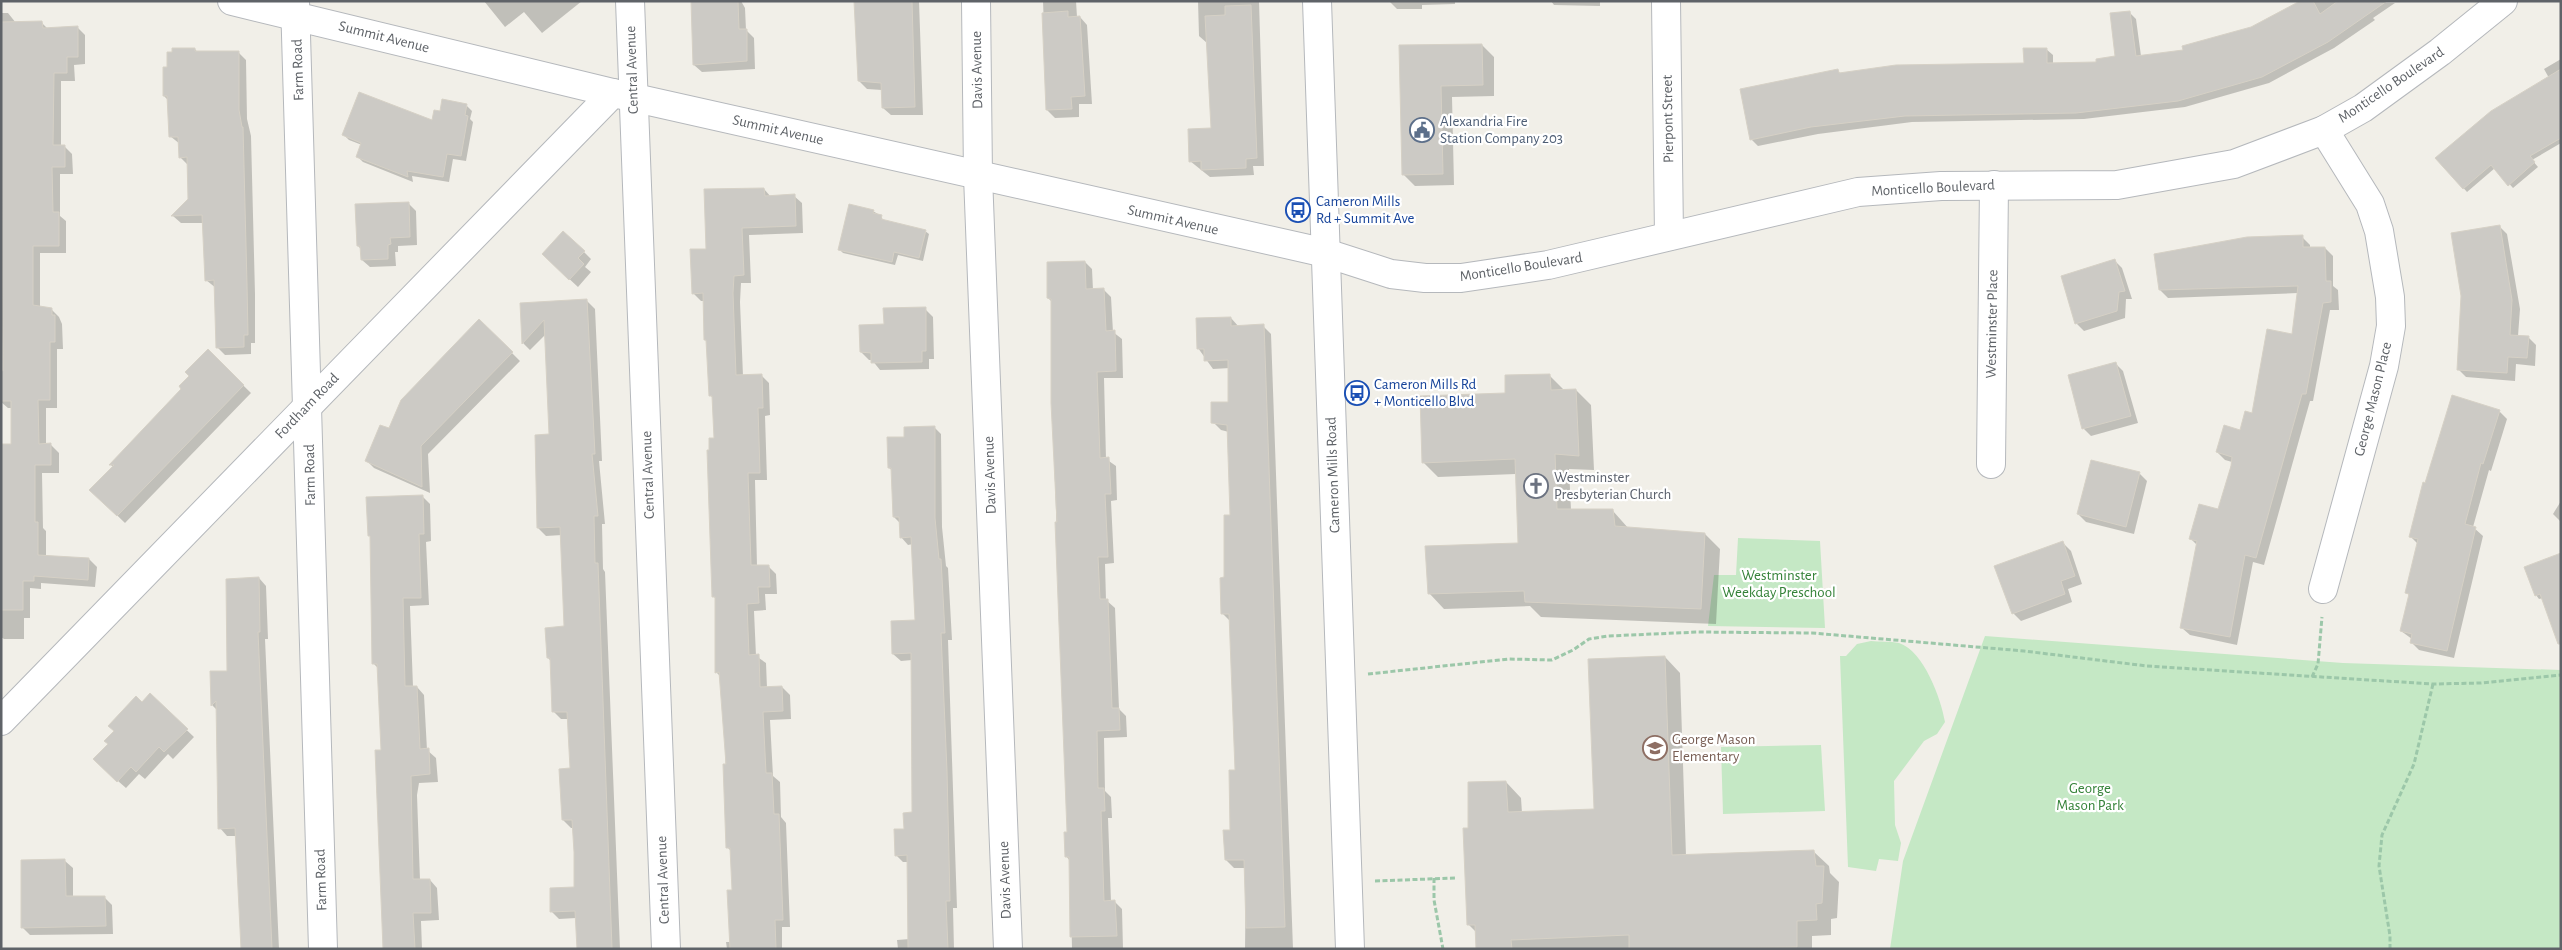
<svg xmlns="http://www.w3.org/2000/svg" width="2562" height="950" font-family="'Alegreya Sans',sans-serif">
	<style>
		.green { fill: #c5e8c5 }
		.shadow { fill: #0003 }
		.building { fill: #cccac5; stroke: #d6d1c6 }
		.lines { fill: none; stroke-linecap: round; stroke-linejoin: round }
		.minor-casing { stroke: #b5b8bc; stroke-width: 30 }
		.path { stroke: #9cc7a9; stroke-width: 3; stroke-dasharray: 5 2.5; stroke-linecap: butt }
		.minor { stroke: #fff; stroke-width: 28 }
		.labels { text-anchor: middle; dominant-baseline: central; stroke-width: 4.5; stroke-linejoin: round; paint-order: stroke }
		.street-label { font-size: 15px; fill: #5f6368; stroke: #fff }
		.service-label { font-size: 15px; fill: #4e5e75; stroke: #fff; text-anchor: start }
		.transit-label { font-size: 15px; fill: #164399; stroke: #fff; text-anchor: start }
		.worship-label { font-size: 15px; fill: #5b616d; stroke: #fff; text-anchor: start }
		.park-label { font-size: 15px; fill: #348238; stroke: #fff }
		.education-label { font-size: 15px; fill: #785e54; stroke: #fff; text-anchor: start }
	</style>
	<rect width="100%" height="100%" fill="#f1efe8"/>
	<g class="green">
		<polygon points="1738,538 1820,541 1825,628 1708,626 1714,575 1736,575"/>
		<polygon points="1985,636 2343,663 2561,670 2561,949 1890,949 1903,861"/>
		<path d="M1871,641C1880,642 1890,641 1899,643C1924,651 1941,699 1945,722L1937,734L1924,741L1894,781L1895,825L1901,843L1898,861L1879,859L1876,871L1848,867L1840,656H1846L1857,644Z"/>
		<polygon points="1821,745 1825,811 1723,814 1721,747"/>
	</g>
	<g class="shadow">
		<polygon points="484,1 582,1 542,33 524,12 505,27"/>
		<polygon points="692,1 741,1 745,8 746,30 754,38 755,69 702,72 694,65"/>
		<polygon points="855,1 919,1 923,115 891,115 883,108 882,90 867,89 859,81"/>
		<polygon points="1043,1 1076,1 1077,17 1080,17 1087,25 1092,104 1079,104 1079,117 1055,118 1047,110"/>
		<polygon points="1198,1 1259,1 1264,166 1253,166 1254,175 1210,177 1190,161 1212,129 1207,43 1199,36"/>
		<polygon points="1389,1 1455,1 1455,4 1422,5 1422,9 1397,9"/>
		<polygon points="1551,1 1600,1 1600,6 1554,5"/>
		<polygon points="2302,1 2395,3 2373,18 2375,20 2334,48 2269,83 2185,107 2084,119 1912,122 1818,134 1758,146 1751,139 1838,71 1841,74 2025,65 2046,49 2053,55 2053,64 2098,63 2116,58 2129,12 2136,19 2141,56 2185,51 2251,28"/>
		<polygon points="1,13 8,13 16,23 42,23 48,29 77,27 85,35 85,64 74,65 75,81 61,81 61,146 64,146 72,154 73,174 60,174 60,216 66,221 66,253 40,253 40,308 51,309 59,317 62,324 63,349 57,349 57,408 46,408 46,445 51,445 59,453 59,473 42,473 43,528 46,531 46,556 89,559 97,567 95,587 41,583 41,589 30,588 30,618 24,618 24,639 4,639 1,637 1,445 12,445 12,408 8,408 1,402 1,372 4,372 1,294"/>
		<polygon points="1482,45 1494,57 1494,96 1452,97 1454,185 1415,186 1403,174 1401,46"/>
		<polygon points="195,49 198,53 239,53 246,60 247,119 251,136 255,294 255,343 251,343 251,354 225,355 217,347 216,288 206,280 204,223 181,223 173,216 189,199 189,166 180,157 180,144 170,136 169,101 164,96 168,68"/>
		<polygon points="2561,59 2561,143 2532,160 2538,167 2513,188 2495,168 2467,192 2437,158 2549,78 2544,69"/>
		<polygon points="466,105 472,111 470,119 473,122 466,161 453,159 449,182 412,176 413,182 363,162 357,156 362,145 349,140 344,135 433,121 441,112"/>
		<polygon points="764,189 771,197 794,196 802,203 803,233 749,235 751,283 741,283 740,302 743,376 761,375 769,383 770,415 765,416 767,480 755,480 757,566 768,566 776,574 777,594 765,594 766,610 754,611 756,656 766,663 767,688 782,687 790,695 791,719 770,720 773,776 780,782 781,817 786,823 790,927 782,927 782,949 727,949 726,942 731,942 733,891 731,851 727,847 725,724 723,722 721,677 716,672 717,600 713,596 710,451 715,439 714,399 710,395 708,342 705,340 705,301 701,301 693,293 707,250"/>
		<polygon points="408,203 416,211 417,245 398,246 398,252 395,252 396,266 370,267 362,260 361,249 358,246"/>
		<polygon points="873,211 881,216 884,222 925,231 929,234 923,261 898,255 895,265 843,253 839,249"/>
		<polygon points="2499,226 2507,234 2520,309 2518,336 2528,337 2536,345 2535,366 2516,364 2515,381 2466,377 2458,369"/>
		<polygon points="2302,237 2310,245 2310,248 2325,248 2333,256 2333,286 2338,290 2339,310 2330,310 2313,401 2310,401 2264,565 2253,562 2237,645 2190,635 2182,628 2197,545 2190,538 2219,511 2232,462 2225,460 2217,452 2241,431 2253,415 2293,335 2298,293 2168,298 2160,290"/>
		<polygon points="584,252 591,259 585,267 591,272 578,287 551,262"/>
		<polygon points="2114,260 2122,268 2132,299 2126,299 2125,318 2084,331 2076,323"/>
		<polygon points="1085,262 1092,269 1093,290 1104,290 1111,297 1113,332 1122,339 1123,378 1104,378 1106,459 1116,466 1117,500 1111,501 1114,563 1105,564 1106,600 1115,608 1119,709 1126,716 1127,737 1104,738 1105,791 1111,797 1112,818 1108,818 1111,902 1115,902 1122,909 1123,949 1072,949 1070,861 1066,856 1068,834 1052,403 1052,302 1048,298"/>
		<polygon points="587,301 595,309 602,461 599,461 605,524 602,524 603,569 605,572 620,949 578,949 576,918 559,919 551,911 575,888 574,828 571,828 563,820 571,769 568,719 561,719 553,711 551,661 548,658 566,628 562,535 546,536 538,528 536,436 550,436 546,334 530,350 523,343 522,304"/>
		<polygon points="925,309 933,317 934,359 929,359 929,369 880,370 872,360 869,360 861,352"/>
		<polygon points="1231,318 1239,327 1263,326 1271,334 1293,949 1245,949 1246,868 1234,868 1226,860 1231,831 1236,772 1231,622 1223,614 1231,516 1229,432 1221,430 1213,422 1230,403 1230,368 1213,369 1198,348"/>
		<polygon points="479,320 520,361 428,454 430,493 374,468 366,460"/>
		<polygon points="208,351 251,393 125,523 91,490 113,467 111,465 183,389"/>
		<polygon points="2115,363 2123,371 2138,423 2091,436 2083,428"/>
		<polygon points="1549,375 1565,391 1576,390 1591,405 1594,470 1569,469 1571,510 1613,511 1629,529 1705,534 1720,549 1716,624 1541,617 1530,606 1444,609 1429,593 1519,544 1516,474 1438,477 1423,462 1506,394"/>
		<polygon points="2499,411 2507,419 2491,471 2489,470 2473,527 2483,536 2454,658 2419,650 2411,642 2412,639 2401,631 2410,596 2406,592 2418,544 2411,537 2426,484"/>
		<polygon points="934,427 941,434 942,527 946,566 948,568 952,640 948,640 957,908 953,908 954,949 898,949 897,940 910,939 908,862 903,862 896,855 913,814 912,660 901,661 893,654 916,621 913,544 908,545 901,537 900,523 894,517 893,471 889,468 906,438"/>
		<polygon points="2139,473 2147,481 2134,534 2086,522 2078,514"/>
		<polygon points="422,496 430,504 431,541 426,542 429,605 410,606 413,687 417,687 424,695 427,750 436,758 438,782 419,783 417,795 420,880 430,880 437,888 439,920 421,921 422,949 384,949 382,751 379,669 373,663 371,537 369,535"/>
		<polygon points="2561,501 2561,522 2553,514"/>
		<polygon points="2063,543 2071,551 2082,584 2068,589 2072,602 2021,621 2013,613"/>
		<polygon points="2526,568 2543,598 2539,599 2536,595"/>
		<polygon points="259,578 266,586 268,639 265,639 279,949 242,949 236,836 227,836 220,828 217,710 212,705 211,672 228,672"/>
		<polygon points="1665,657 1680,673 1686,856 1813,851 1829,866 1830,873 1839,882 1837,918 1831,919 1831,935 1812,936 1812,949 1477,949 1476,932 1468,924 1469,829 1506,782 1521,798 1522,813 1596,811"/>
		<polygon points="150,695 194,737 173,759 168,754 145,779 139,774 126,788 102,767 109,744"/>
		<polygon points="65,861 73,868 73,898 104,897 112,905 113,934 30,935 22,927"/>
	</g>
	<g class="building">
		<polygon points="691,1 738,1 739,29 747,29 747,61 693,65"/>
		<polygon points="854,1 912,1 915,107 882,108 881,83 858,81"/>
		<polygon points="2300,1 2313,1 2320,14 2338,1 2387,1 2328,42 2262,77 2178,101 2076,113 1905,116 1811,127 1750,140 1740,89 1838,69 1839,73 1896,65 2024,63 2023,48 2047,48 2047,63 2096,62 2096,59 2115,56 2110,13 2130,11 2136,56 2183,50 2182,46 2251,27"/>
		<polygon points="1251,5 1257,158 1246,159 1246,168 1201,170 1201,161 1189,162 1188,129 1211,128 1205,16 1225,15 1225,6"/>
		<polygon points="1068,11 1068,17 1080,16 1085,96 1071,97 1072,109 1046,110 1042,13"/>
		<polygon points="42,21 43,28 78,26 78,57 67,57 67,73 54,73 53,145 65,145 65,167 52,167 53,212 59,212 59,246 33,246 33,305 52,308 52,315 55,315 55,342 50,342 50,400 38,400 39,444 51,443 51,465 35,465 35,522 38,522 38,555 89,558 88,580 34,576 34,581 23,581 23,610 1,610 1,444 11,444 11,401 1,401 1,371 3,371 1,22"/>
		<polygon points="1482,44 1483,85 1441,86 1443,174 1402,175 1399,45"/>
		<polygon points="172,48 195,48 195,51 239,51 239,110 242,127 243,127 247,285 248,335 244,335 244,347 216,348 214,280 205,281 202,215 171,216 188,199 187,157 179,158 178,137 169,137 167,96 163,96 163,67 167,67 167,52 172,52"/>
		<polygon points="2561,69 2561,138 2530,156 2535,162 2508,186 2491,165 2463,189 2435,158 2491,111"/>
		<polygon points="359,92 432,120 434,110 440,111 442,99 467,104 465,115 468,116 461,156 447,154 443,177 407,171 408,177 356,157 361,143 342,135"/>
		<polygon points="764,188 765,196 795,194 796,226 742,228 744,275 734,276 733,293 736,375 762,374 763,408 758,408 760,473 748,473 751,565 769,565 770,587 758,587 759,603 747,604 749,655 759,654 760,687 782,686 783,711 763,712 766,773 772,773 774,814 779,814 783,920 775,920 776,949 730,949 727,890 732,890 730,848 726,848 723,764 726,764 719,672 715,673 715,597 712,597 707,450 709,450 709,438 714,438 712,396 709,396 706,340 704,340 703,293 692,294 690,249 706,249 704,189"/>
		<polygon points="409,202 410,237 390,238 391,244 388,245 388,259 361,260 360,246 357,246 355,204"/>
		<polygon points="849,204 874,210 873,213 882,215 881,219 926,230 919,258 894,252 892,262 838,250"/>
		<polygon points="2500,225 2512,300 2510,335 2529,336 2527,358 2508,357 2507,373 2457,370 2461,296 2451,233"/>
		<polygon points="563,231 585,251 578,258 584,264 569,280 542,254"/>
		<polygon points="2303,235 2303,247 2325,247 2326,281 2331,281 2331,302 2323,303 2306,394 2302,394 2256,558 2245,555 2230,637 2180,628 2197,541 2189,539 2199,504 2218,509 2231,466 2232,457 2216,452 2224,425 2240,430 2245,411 2252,413 2267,329 2292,334 2298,286 2159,290 2154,254 2247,237"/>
		<polygon points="2115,259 2125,291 2119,292 2117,311 2075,324 2061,276"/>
		<polygon points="1085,261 1086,289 1104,288 1106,331 1115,330 1116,371 1097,372 1100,458 1109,457 1111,494 1105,494 1108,557 1098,557 1100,599 1108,599 1112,708 1119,708 1120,730 1097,731 1098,788 1104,788 1105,811 1101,811 1104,901 1115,900 1117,936 1070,937 1069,857 1065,857 1064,832 1067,832 1055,522 1057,522 1051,403 1051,299 1047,298 1047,262"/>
		<polygon points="587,299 595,454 592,454 598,516 594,516 595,563 598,563 612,949 577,949 575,911 550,912 550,888 574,887 574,852 572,820 562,820 559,769 570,768 567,712 552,712 550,658 547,658 545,628 564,626 560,527 537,528 535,435 549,434 544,320 522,344 520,303"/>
		<polygon points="926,307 926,351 922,351 922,362 871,363 871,353 860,352 859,325 884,324 883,308"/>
		<polygon points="1231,317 1231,326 1264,324 1285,927 1246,928 1244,860 1225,860 1223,830 1230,830 1229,770 1235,770 1229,614 1221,614 1220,578 1224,577 1224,515 1230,515 1227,425 1211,423 1211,402 1228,402 1228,360 1204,361 1204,349 1197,349 1196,318"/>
		<polygon points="479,319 513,352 421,446 422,487 365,461 380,425 389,428 401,400"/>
		<polygon points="208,349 244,385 117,516 89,490 114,465 109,465 181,389 179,386 189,376 185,372"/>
		<polygon points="2116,362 2131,416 2082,429 2068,375"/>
		<polygon points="1550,374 1551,390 1576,389 1579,456 1555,454 1557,509 1613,509 1615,526 1705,533 1701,609 1525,602 1524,591 1428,594 1425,546 1518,543 1515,459 1422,463 1420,396 1505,393 1505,375"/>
		<polygon points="2452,395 2500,410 2483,464 2481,463 2465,524 2476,527 2447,651 2410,643 2412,634 2400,631 2409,594 2405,593 2418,539 2409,537 2423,482 2425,483"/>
		<polygon points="935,426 935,518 939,559 941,559 945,633 941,633 947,771 950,901 946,901 948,949 908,949 907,855 895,856 894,829 904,829 903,813 912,812 911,653 892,654 891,621 915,620 911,537 900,538 899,517 893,517 891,468 888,468 887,437 904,437 904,427"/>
		<polygon points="2091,460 2140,472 2126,527 2077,514"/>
		<polygon points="423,495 424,534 419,534 421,598 403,598 405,686 417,686 420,749 429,748 430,774 411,776 413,879 430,879 431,913 413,913 415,949 383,949 375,750 381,750 377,664 372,664 370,536 368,536 366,497"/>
		<polygon points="2063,541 2075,576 2061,581 2065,594 2012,614 1994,566"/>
		<polygon points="2561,553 2561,644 2558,644 2540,594 2535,596 2524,567"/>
		<polygon points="259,577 260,632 258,632 272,949 241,949 235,828 218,829 216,701 211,706 210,671 227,671 226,579"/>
		<polygon points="1665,656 1672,855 1814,850 1816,866 1824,866 1822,903 1816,904 1817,920 1797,921 1797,947 1629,949 1629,935 1511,940 1512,949 1476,949 1475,925 1467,925 1463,828 1468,828 1468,782 1506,781 1508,812 1594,809 1588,659"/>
		<polygon points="150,693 188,729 164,752 159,747 136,772 131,767 117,782 93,759 108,744 104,741 114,731 108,726 136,696 142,702"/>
		<polygon points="65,859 66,896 105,896 106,926 21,928 21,860"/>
	</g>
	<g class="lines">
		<defs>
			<g id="minor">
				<polyline points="232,1 613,93 1326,253 1391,274 1425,278 1461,278 1548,265 1858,192 1941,186 2117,185 2234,164 2324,130 2363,108 2440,52 2503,1"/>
				<polyline points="295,1 323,949"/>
				<polyline points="630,1 666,949"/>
				<polyline points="976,1 978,176 1008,949"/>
				<polyline points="1317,1 1350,949"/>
				<polyline points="1666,1 1669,236"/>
				<polyline points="1991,464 1994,185"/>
				<polyline points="2323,589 2384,366 2391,326 2390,297 2379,231 2370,204 2324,130"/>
				<polyline points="1,721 613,93"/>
			</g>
		</defs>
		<use href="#minor" class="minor-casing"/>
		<g class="path">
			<polyline points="1368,674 1509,659 1552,660 1573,650 1589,639 1608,636 1698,632 1812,633 2024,651 2147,666 2433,684 2481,683 2561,675"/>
			<polyline points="2312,677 2318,664 2322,617"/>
			<polyline points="1434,878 1434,900 1443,949"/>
			<polyline points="1375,881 1456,878"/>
			<polyline points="2390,949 2390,936 2379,866 2382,835 2414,764 2433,684"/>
		</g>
		<use href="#minor" class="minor"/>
	</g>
	<defs>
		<symbol id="civic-ring" viewBox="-11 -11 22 22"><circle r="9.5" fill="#fff" stroke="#5c6f8a" stroke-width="1.5"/><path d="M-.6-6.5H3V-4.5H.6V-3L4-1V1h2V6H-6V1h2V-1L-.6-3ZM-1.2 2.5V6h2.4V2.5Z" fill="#5c6f8a"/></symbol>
		<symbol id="bus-ring" viewBox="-11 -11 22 22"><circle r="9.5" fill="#fff" stroke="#1a4fb4" stroke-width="1.5"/><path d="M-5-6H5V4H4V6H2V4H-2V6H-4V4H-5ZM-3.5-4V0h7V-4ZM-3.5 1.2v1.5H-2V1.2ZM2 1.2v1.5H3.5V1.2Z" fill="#1a4fb4"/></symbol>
		<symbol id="church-ring" viewBox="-11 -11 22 22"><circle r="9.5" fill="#fff" stroke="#6b7280" stroke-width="1.5"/><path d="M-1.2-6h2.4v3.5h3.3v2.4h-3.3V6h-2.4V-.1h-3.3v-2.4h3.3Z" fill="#6b7280"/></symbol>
		<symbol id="school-ring" viewBox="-11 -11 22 22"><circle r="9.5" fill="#fff" stroke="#8d6e63" stroke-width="1.5"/><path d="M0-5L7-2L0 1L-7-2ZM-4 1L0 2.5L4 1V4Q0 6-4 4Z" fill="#8d6e63"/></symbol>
	</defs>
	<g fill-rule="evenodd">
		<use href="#civic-ring" x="1408" y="116" width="28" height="28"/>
		<use href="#bus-ring" x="1284" y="196" width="28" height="28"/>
		<use href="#bus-ring" x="1343" y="379" width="28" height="28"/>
		<use href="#church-ring" x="1522" y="472" width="28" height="28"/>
		<use href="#school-ring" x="1641" y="734" width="28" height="28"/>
	</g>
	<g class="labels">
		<g class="street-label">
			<text transform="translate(384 37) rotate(14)">Summit Avenue</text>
			<text transform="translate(298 70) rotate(-92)">Farm Road</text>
			<text transform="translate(632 70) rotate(-92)">Central Avenue</text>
			<text transform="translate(977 70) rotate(-91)">Davis Avenue</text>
			<text transform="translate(2391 85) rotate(-34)">Monticello Boulevard</text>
			<text transform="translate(1668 119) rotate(-91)">Pierpont Street</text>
			<text transform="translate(778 130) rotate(13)">Summit Avenue</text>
			<text transform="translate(1933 188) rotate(-3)">Monticello Boulevard</text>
			<text transform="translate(1173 220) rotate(13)">Summit Avenue</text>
			<text transform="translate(1521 267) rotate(-9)">Monticello Boulevard</text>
			<text transform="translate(1992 324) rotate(-89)">Westminster Place</text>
			<text transform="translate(2373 399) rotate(-76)">George Mason Place</text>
			<text transform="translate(307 406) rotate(-46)">Fordham Road</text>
			<text transform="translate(310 475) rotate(-91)">Farm Road</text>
			<text transform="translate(648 475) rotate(-92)">Central Avenue</text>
			<text transform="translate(990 475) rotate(-92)">Davis Avenue</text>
			<text transform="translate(1333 475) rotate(-92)">Cameron Mills Road</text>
			<text transform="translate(321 880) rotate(-92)">Farm Road</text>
			<text transform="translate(663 880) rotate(-92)">Central Avenue</text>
			<text transform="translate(1005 880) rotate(-92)">Davis Avenue</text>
		</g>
		<g class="service-label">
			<text x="1440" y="121">Alexandria Fire<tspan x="1440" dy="17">Station Company 203</tspan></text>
		</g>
		<g class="transit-label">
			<text x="1316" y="201">Cameron Mills<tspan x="1316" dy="17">Rd + Summit Ave</tspan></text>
			<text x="1374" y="384">Cameron Mills Rd<tspan x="1374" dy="17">+ Monticello Blvd</tspan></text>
		</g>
		<g class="worship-label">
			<text x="1554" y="477">Westminster<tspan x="1554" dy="17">Presbyterian Church</tspan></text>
		</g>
		<g class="park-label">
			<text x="1779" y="575">Westminster<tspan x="1779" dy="17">Weekday Preschool</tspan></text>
			<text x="2090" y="788">George<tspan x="2090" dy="17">Mason Park</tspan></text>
		</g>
		<g class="education-label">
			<text x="1672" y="739">George Mason<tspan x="1672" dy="17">Elementary</tspan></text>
		</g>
	</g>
	<rect width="2562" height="950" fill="none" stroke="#5f6368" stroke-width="5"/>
</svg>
